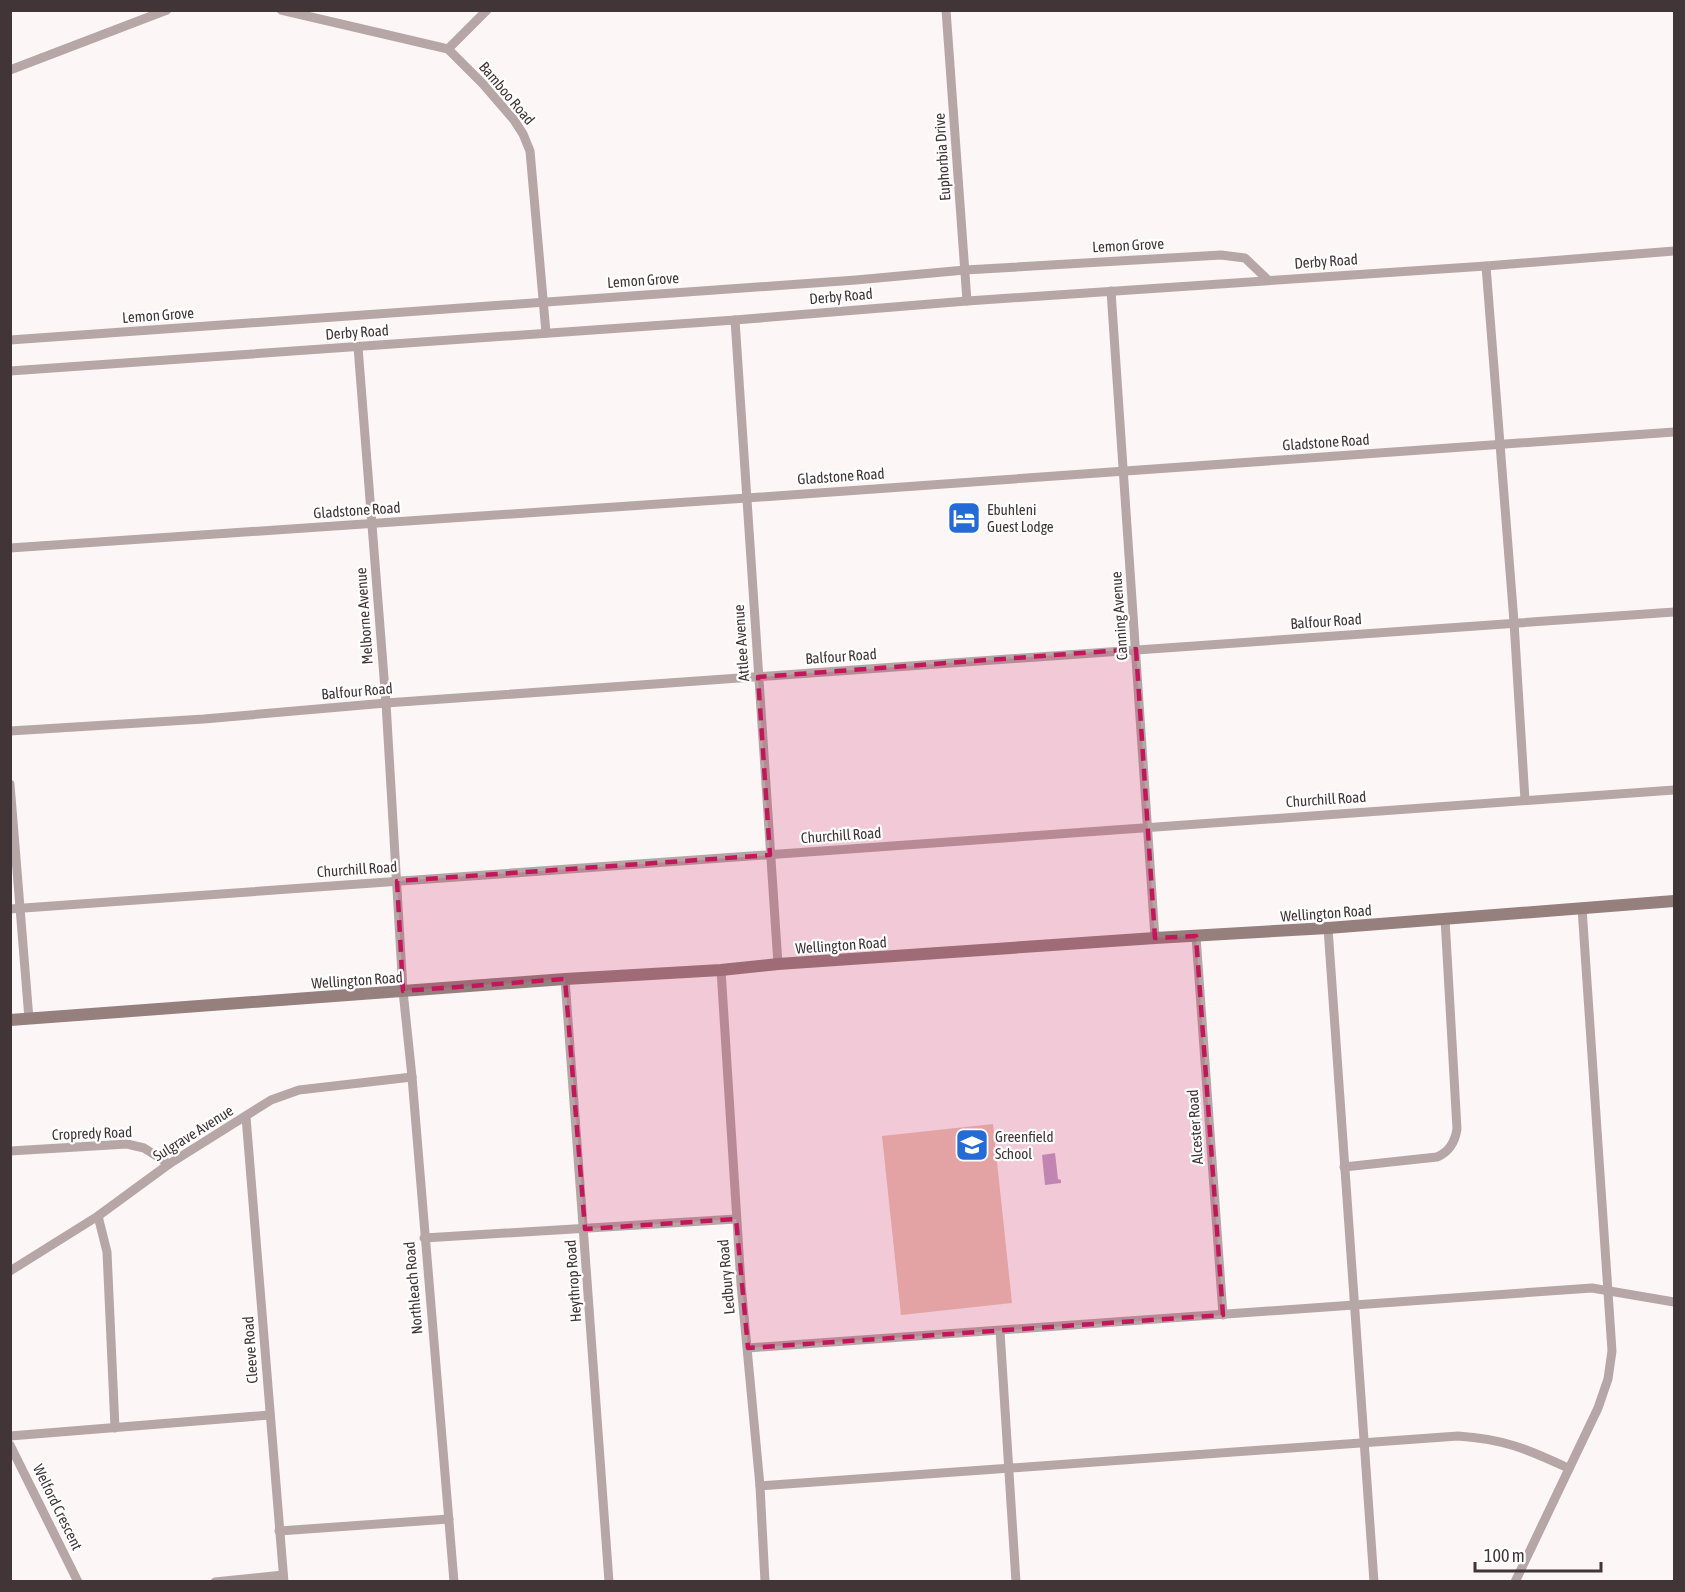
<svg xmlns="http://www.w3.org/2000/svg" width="1685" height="1592" font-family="'Asap Condensed',sans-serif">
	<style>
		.green { fill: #ebc6b8 }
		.water { fill: #c2a1c9 }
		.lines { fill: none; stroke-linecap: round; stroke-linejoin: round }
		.minor { stroke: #b6a7a6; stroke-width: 9 }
		.secondary { stroke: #96807e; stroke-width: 12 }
		.marked { fill: #c2185b; fill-opacity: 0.2; stroke: #c2185b; stroke-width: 4.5; stroke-dasharray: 12 8; stroke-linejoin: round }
		.labels { text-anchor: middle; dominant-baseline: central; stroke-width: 4.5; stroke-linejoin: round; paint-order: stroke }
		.street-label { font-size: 15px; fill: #423538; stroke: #fff }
		.poi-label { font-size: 15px; fill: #423538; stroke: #fff; text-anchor: start }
	</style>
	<rect width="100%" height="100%" fill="#fdf6f7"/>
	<polygon class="green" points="993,1124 1012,1303 901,1315 882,1136"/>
	<polygon class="water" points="1055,1153 1058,1179 1061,1180 1061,1183 1045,1185 1042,1155"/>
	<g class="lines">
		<g class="minor">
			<polyline points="281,10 448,49 483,84 514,120 523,134 530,151 546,333"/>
			<polyline points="946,10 967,301"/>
			<polyline points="448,49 487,10"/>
			<polyline points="10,70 167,10"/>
			<polyline points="1486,266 1514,622 1525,800"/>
			<polyline points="1111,291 1155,938"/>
			<polyline points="735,320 778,964"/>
			<polyline points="10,340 856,280 965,270 1221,255 1245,258 1268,280"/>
			<polyline points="358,347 386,703 403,991 412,1077 454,1582"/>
			<polyline points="10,371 735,320 967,301 1486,266 1674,251"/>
			<polyline points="10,548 747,498 1674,432"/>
			<polyline points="10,731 204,719 386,703 1674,612"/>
			<polyline points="10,784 29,1019"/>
			<polyline points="10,909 1674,790"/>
			<polyline points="1328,928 1374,1582"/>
			<polyline points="1196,936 1223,1315"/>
			<polyline points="721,970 741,1284 760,1486 765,1582"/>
			<polyline points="565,979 609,1582"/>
			<polyline points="246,1117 284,1582"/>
			<polyline points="10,1151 127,1144 144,1148 169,1164"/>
			<path d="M1344,1167L1437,1157C1449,1152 1455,1142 1457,1129L1445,919"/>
			<polyline points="98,1216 107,1252 115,1428"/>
			<polyline points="424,1238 736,1219"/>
			<polyline points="10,1271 98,1216 169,1164 271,1100 299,1090 412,1077"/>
			<polyline points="1000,1331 1016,1582"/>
			<polyline points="748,1348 1592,1288 1674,1302"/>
			<polyline points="10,1436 270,1415"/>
			<polyline points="10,1445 78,1582"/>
			<path d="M760,1486L1458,1436C1504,1439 1527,1449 1568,1468"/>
			<polyline points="279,1531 449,1519"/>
			<polyline points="215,1582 283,1575"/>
			<polyline points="1515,1582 1598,1408 1608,1379 1612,1351 1582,908"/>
		</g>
		<polyline class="secondary" points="10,1020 565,979 721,970 778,964 1155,938 1328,928 1674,901"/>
	</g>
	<path class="marked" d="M1136,649L1155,938L1196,936L1223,1315L748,1348L736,1219L585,1229L565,979L403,991L397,881L770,855L758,677Z"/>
	<defs>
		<symbol id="hotel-square" viewBox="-11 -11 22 22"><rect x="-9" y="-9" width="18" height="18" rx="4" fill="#256bd7" stroke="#fff"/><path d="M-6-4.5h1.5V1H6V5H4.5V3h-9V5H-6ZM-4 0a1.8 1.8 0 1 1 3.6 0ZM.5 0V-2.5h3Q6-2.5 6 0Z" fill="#fff"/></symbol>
		<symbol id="school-square" viewBox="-11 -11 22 22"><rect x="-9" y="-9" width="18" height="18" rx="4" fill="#256bd7" stroke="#fff"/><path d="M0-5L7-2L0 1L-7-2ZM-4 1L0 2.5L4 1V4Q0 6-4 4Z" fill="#fff"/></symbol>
	</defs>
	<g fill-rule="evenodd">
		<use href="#hotel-square" x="945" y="499" width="38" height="38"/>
		<use href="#school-square" x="953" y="1126" width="38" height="38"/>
	</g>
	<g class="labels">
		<g class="street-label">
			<text transform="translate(507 93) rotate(50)">Bamboo Road</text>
			<text transform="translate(942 157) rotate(-94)">Euphorbia Drive</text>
			<text transform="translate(1128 245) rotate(-3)">Lemon Grove</text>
			<text transform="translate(1326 261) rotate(-4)">Derby Road</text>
			<text transform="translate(643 280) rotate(-4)">Lemon Grove</text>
			<text transform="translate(841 296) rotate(-5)">Derby Road</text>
			<text transform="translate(158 315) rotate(-4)">Lemon Grove</text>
			<text transform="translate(357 332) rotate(-4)">Derby Road</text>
			<text transform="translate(1326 442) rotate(-4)">Gladstone Road</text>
			<text transform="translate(841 476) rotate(-4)">Gladstone Road</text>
			<text transform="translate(357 510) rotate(-4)">Gladstone Road</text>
			<text transform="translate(364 616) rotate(-94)">Melborne Avenue</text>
			<text transform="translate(1119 616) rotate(-94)">Canning Avenue</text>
			<text transform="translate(1326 621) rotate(-4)">Balfour Road</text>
			<text transform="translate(741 643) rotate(-94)">Attlee Avenue</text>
			<text transform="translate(841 656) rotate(-4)">Balfour Road</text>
			<text transform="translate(357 691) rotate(-5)">Balfour Road</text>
			<text transform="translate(1326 799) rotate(-4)">Churchill Road</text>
			<text transform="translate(841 835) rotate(-4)">Churchill Road</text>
			<text transform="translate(357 869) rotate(-4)">Churchill Road</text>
			<text transform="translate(1326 913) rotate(-4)">Wellington Road</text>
			<text transform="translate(841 945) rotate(-4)">Wellington Road</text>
			<text transform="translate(357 980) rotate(-4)">Wellington Road</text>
			<text transform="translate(1195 1127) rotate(-94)">Alcester Road</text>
			<text transform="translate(92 1133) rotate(-2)">Cropredy Road</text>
			<text transform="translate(193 1133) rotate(-32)">Sulgrave Avenue</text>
			<text transform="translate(726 1277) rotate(-95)">Ledbury Road</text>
			<text transform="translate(573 1281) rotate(-94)">Heythrop Road</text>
			<text transform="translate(413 1288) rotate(-95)">Northleach Road</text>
			<text transform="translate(250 1350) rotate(-94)">Cleeve Road</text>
			<text transform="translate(58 1507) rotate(64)">Welford Crescent</text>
		</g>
		<g class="poi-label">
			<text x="987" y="509">Ebuhleni<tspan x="987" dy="17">Guest Lodge</tspan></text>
			<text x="995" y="1136">Greenfield<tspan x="995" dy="17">School</tspan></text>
		</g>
	</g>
	<rect width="1685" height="1592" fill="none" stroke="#423538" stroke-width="24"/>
	<path d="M1475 1562v9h126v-9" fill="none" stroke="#423538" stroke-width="3"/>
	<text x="1484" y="1562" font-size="18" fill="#423538" stroke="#ffffff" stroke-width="4.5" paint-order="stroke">100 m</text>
</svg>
